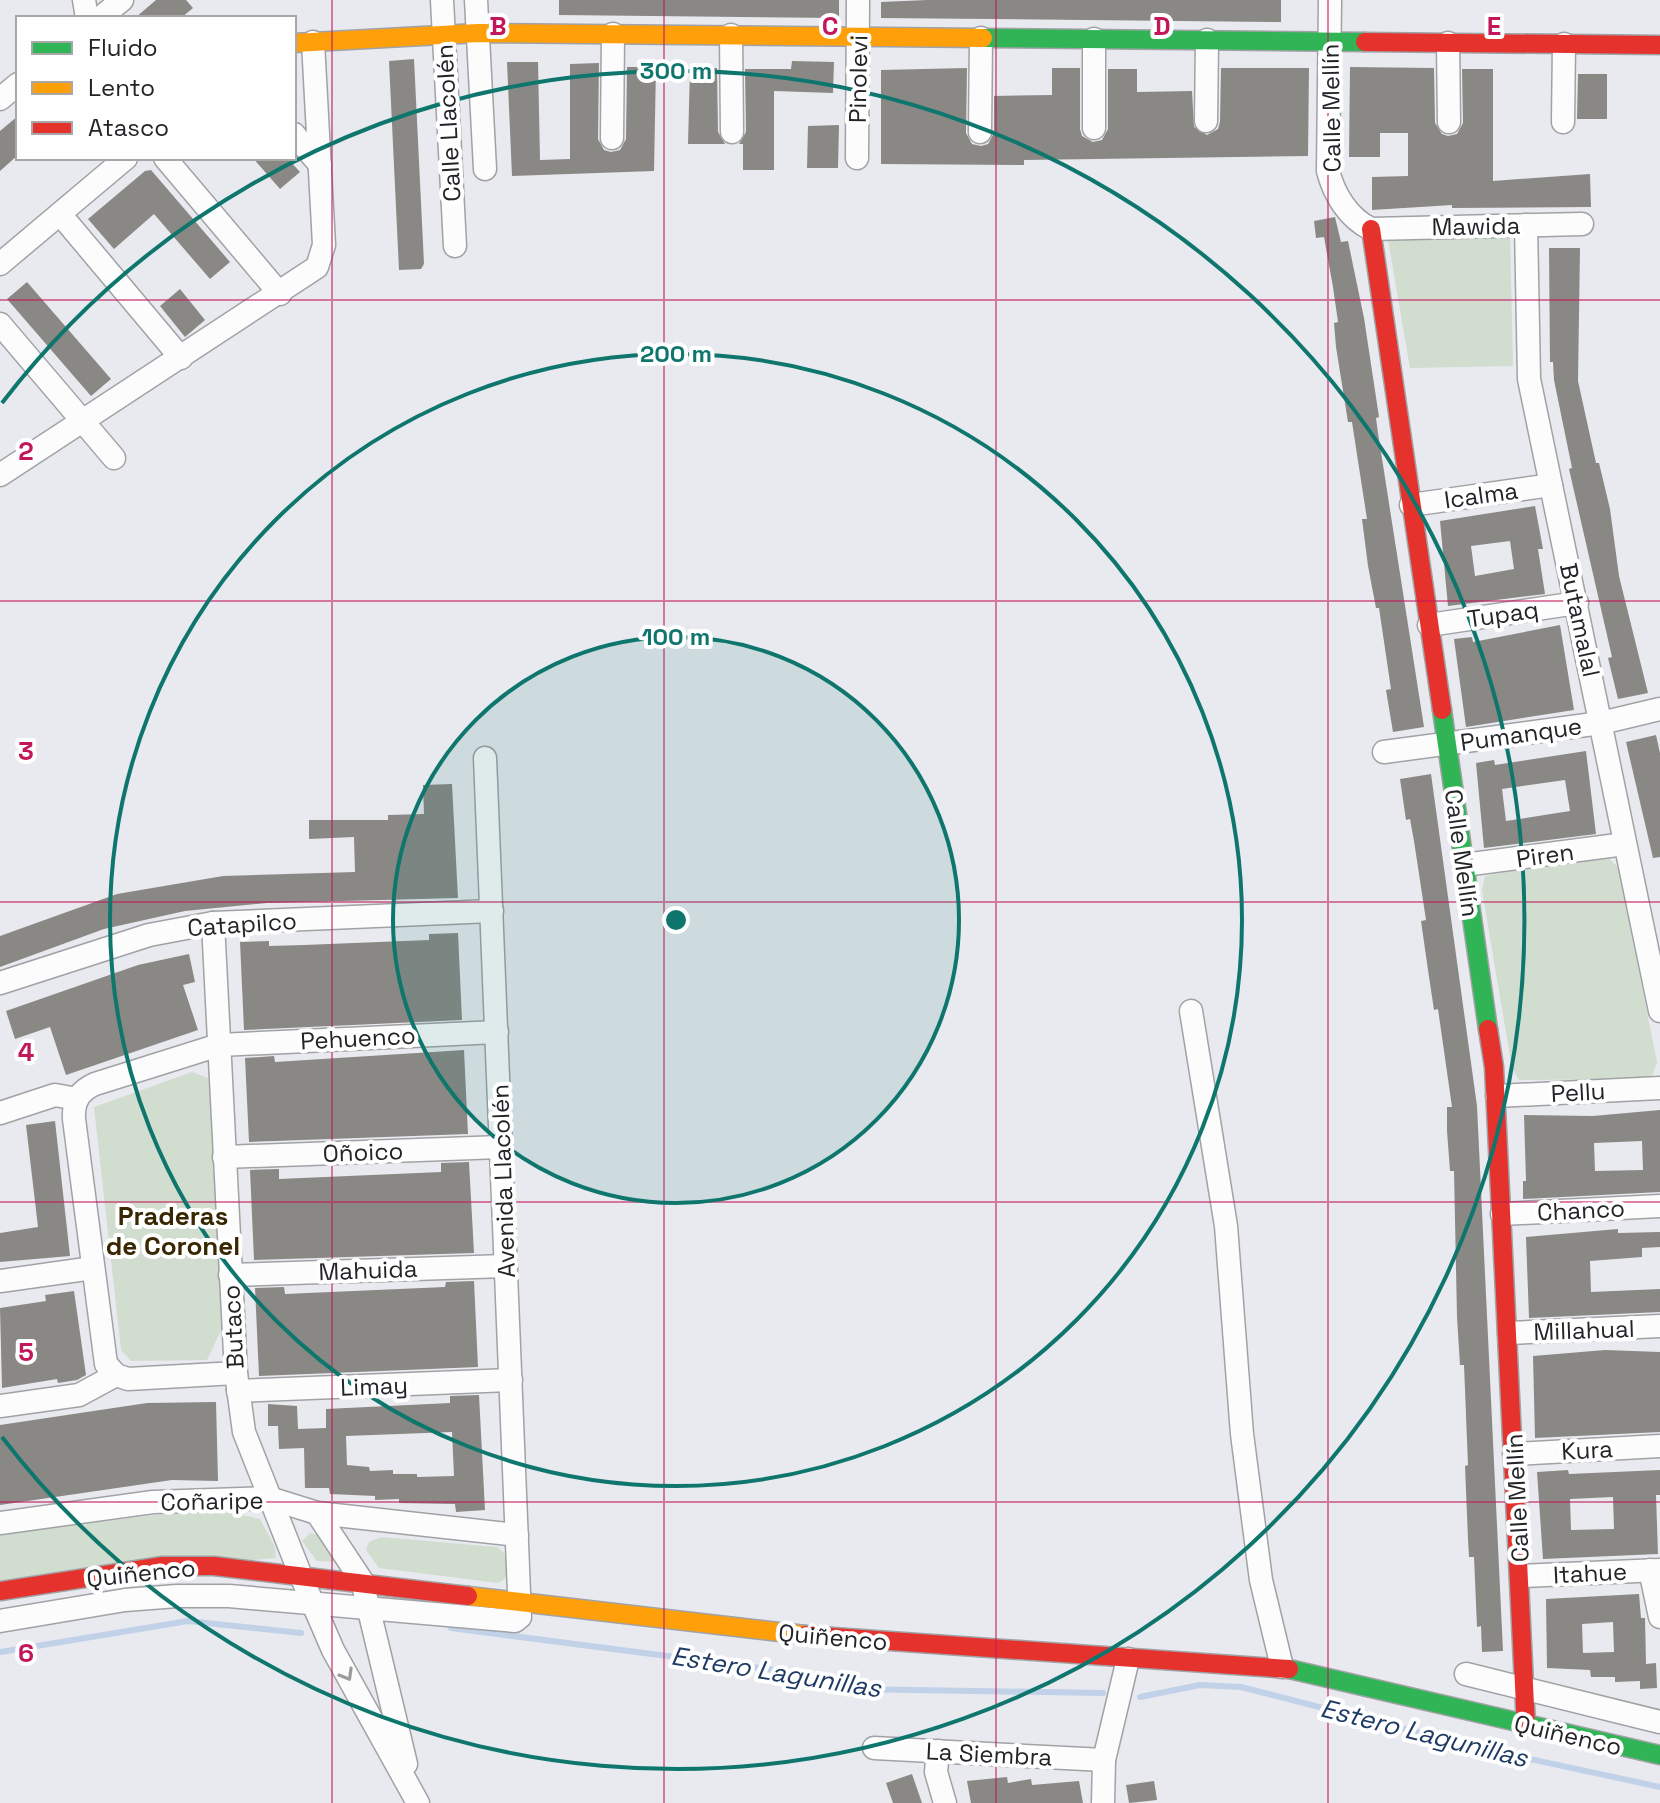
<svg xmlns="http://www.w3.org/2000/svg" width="1660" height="1803" font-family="'Space Grotesk',sans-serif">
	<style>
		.green { fill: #d1ddcf }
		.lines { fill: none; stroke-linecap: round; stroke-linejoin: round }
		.stream { stroke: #c1d1e8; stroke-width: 6 }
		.building { fill: #8a8884; fill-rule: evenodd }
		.street-casing { stroke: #a0a2a5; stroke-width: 25 }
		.fast-casing { stroke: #a0a2a5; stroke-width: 21 }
		.slow-casing { stroke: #a0a2a5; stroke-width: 21 }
		.jam-casing { stroke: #a0a2a5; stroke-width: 21 }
		.street { stroke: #fcfcfd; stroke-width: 22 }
		.fast { stroke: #30b455; stroke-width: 18 }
		.slow { stroke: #ff9f0a; stroke-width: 18 }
		.jam { stroke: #e5322d; stroke-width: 18 }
		.oneway { stroke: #9a9b9d }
		.grid { fill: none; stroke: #c2185b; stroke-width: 2; stroke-opacity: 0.55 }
		.ring { fill: none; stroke: #0f766e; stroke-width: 4 }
		.labels { text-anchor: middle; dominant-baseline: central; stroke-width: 8; stroke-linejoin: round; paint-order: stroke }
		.street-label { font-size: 24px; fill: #232428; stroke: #fff }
		.neighbourhood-label { font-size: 26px; font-weight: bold; fill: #382700; stroke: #fff }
		.water-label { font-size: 26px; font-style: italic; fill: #1e3b64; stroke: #fff }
		.grid-label { font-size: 26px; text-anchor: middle; font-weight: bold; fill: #c2185b; stroke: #fff; stroke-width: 8; stroke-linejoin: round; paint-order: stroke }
		.centre { fill: #0f766e; stroke: #fff; stroke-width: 4 }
		.ring-label { font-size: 24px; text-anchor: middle; font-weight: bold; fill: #0f766e; stroke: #fff; stroke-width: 8; stroke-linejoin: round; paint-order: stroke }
	</style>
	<rect width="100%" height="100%" fill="#e8eaef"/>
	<g class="green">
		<polygon points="1510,232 1513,366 1410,368 1387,234"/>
		<polygon points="1604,854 1618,867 1657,1062 1651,1079 1519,1080 1512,1068 1482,890 1485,876"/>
		<polygon points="192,1072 208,1078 210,1092 222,1328 207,1360 131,1361 121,1350 94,1107"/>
		<polygon points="189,1511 229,1512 260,1519 275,1547 276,1558 0,1583 0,1534"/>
		<polygon points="310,1533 316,1534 342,1562 317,1561 302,1541"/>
		<path d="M381,1537L497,1547C509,1555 510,1566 505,1579L498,1583L379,1568L366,1550L369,1542Z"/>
	</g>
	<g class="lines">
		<g class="stream">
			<polyline points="451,1628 846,1679 853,1689 1103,1693"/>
			<polyline points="0,1652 188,1621 301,1633"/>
			<polyline points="1140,1697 1200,1685 1241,1687 1479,1748 1660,1787"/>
		</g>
	</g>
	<g class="building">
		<polygon points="156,0 186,0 193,8 181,18 135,18"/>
		<polygon points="559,0 839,0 839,18 559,15"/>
		<polygon points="927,0 1281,0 1281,22 881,18 881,2"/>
		<polygon points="414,59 424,264 421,269 399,270 389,61"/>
		<polygon points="792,61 834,62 833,93 774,91 774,170 743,170 743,144 739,144 746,132 745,69 791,69"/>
		<polygon points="507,62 538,62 540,160 570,159 570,64 599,63 598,139 604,150 611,152 620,150 626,139 627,67 656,67 654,171 512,176"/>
		<polygon points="1350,67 1434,68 1435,123 1442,134 1448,136 1457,134 1463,123 1462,69 1493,69 1493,181 1590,174 1591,207 1452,208 1452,205 1372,210 1372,177 1408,176 1408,133 1380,133 1380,157 1349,157"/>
		<polygon points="717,68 718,132 725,144 688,144 690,69"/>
		<polygon points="967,68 966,133 972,144 981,146 988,144 994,133 994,96 1052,95 1052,68 1080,68 1080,129 1082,136 1093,142 1102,140 1108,129 1108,69 1137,69 1137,92 1192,91 1194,127 1207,135 1218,129 1220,122 1221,68 1309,68 1308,156 1024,160 1024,165 881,164 881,70"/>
		<polygon points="1578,74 1607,74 1607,119 1577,119"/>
		<polygon points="18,116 18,155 0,171 0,131"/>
		<polygon points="839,125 838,168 807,168 808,126"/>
		<polygon points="253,158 287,158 300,172 280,189"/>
		<polygon points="151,170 230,262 210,279 154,214 114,249 88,219 145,171"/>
		<polygon points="1335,217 1341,242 1348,241 1364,318 1379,417 1376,418 1378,433 1424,727 1393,732 1386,690 1391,689 1379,608 1376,608 1368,566 1362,519 1367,519 1358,461 1352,422 1348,422 1336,347 1334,323 1338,322 1333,287 1324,237 1316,238 1314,221"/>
		<polygon points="1549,248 1580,248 1578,381 1596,463 1599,463 1610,509 1619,576 1648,693 1618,699 1608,658 1612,657 1569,469 1572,468 1554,380 1553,362 1550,362"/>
		<polygon points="27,282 111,379 91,396 7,299"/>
		<polygon points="180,289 205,320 185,337 160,306"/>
		<path d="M1535,506L1543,549H1538L1545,594L1448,606L1440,521ZM1510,541L1514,569L1475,576L1471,546Z"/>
		<polygon points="1560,625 1574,710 1466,727 1454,639 1472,637 1473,642"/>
		<polygon points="1656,735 1660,753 1660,857 1653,858 1626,742"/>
		<path d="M1586,751L1596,834L1484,848L1476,763L1494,760L1495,765ZM1565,780L1570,811L1506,821L1502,789Z"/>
		<polygon points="1431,774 1477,1106 1503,1651 1482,1652 1481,1626 1477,1627 1474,1557 1469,1557 1468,1539 1465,1466 1468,1465 1464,1365 1460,1365 1457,1317 1454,1171 1450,1171 1447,1131 1447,1107 1452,1107 1438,1009 1434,1010 1428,970 1421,921 1426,920 1414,841 1410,819 1406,820 1400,779"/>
		<polygon points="452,784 458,898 267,903 185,911 104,929 0,967 0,936 117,894 223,876 355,872 354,837 309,839 309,820 388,820 388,815 424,814 423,785"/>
		<polygon points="458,933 462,1020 244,1030 240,942 269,941 269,946 304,945 429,940 429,934"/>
		<polygon points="189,954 195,982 183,985 198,1030 66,1075 50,1027 15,1039 6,1011 138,965"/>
		<polygon points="464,1050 468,1134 249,1142 245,1058 274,1056 275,1062"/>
		<path d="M1660,1110V1192L1523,1199V1181H1526L1524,1115L1593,1116ZM1642,1141L1643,1170L1595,1171L1594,1143Z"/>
		<polygon points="55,1121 70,1256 0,1262 0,1233 38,1227 26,1125"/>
		<polygon points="469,1162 474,1253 254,1260 250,1170 279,1169 279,1179 441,1172 441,1163"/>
		<polygon points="1618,1229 1618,1233 1660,1232 1660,1247 1642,1248 1642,1257 1590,1261 1591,1292 1660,1289 1660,1312 1529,1318 1526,1237"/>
		<polygon points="474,1281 478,1367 259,1376 255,1288 284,1287 285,1294 445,1287 446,1282"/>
		<polygon points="74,1291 86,1375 77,1380 58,1383 57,1379 2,1388 0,1308 46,1301 45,1295"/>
		<polygon points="1605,1350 1660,1352 1660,1432 1535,1438 1533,1356"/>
		<path d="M479,1395L485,1510L456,1512L455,1504L399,1503V1499L375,1500V1496L330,1494L329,1488H305L304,1448L279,1449L278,1426H268V1404L297,1406L298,1429L326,1428V1409L450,1403V1396ZM452,1432L454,1476L417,1477V1474H393V1470L370,1471L369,1467L347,1465L346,1436Z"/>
		<polygon points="216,1402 218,1481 172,1480 0,1505 0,1425 147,1403"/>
		<path d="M1568,1470L1569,1474L1660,1470V1495H1656L1658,1554L1543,1559L1537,1472ZM1613,1497L1614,1529L1571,1530L1570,1499Z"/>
		<path d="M1639,1594L1641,1618H1645L1646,1664L1656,1663L1657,1688L1640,1689V1681L1615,1682V1677H1591L1590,1670L1547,1668L1546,1599ZM1613,1622L1614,1652L1583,1653L1582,1624Z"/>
		<polygon points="912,1774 922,1803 893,1803 886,1783"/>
		<polygon points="1007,1777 1008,1783 1031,1779 1032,1785 1079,1781 1083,1803 971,1803 967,1781"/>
		<polygon points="1154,1781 1157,1800 1129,1803 1126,1785"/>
	</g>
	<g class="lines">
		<defs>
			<g id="street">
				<polyline points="84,0 87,18"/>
				<polyline points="442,0 455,246"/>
				<polyline points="476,0 485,169"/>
				<path d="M1330,0L1328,171C1334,194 1348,218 1371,229L1582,224"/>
				<polyline points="100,18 122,0"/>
				<polyline points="731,35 732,132"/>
				<polyline points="1448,43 1449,122"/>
				<polyline points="0,99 18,84"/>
				<polyline points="1206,121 1207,40"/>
				<polyline points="1563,122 1564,44"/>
				<polyline points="1094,128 1094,39"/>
				<polyline points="980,132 981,38"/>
				<polyline points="294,134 320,165"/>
				<polyline points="612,138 613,34"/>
				<polyline points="165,158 280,294"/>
				<polyline points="857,158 858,0"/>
				<polyline points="60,214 181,358"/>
				<polyline points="1526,225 1529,379 1660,1011"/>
				<polyline points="0,264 126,158"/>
				<polyline points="0,324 114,458"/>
				<polyline points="0,475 317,267 324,245 313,42"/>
				<polyline points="1411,505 1551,485"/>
				<polyline points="1429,625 1577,603"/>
				<polyline points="1384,752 1601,723 1660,709"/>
				<polyline points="1464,865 1625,844"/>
				<polyline points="213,923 236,1373 244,1432 301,1576 333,1650 418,1803"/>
				<polyline points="0,983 149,935 213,923 492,911"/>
				<polyline points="1191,1011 1226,1226 1242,1434 1261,1580 1282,1667"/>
				<polyline points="1497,1096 1660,1088"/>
				<polyline points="0,1113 55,1095 77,1099"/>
				<polyline points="224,1157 501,1147"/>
				<polyline points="1502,1214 1660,1206"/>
				<polyline points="230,1275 506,1266"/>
				<polyline points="0,1281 93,1268"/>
				<polyline points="1509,1333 1660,1326"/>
				<path d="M236,1373L128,1379L116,1375L106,1364L74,1119C73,1102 79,1091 95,1084L219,1045L497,1032"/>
				<polyline points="238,1391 511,1380"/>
				<polyline points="0,1406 79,1395 116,1375"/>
				<polyline points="1514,1454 1660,1446"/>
				<polyline points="317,1513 362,1581 406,1764"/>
				<polyline points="0,1523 153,1502 269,1498 317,1513 517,1535"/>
				<polyline points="1650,1570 1660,1617"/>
				<polyline points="1521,1576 1660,1570"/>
				<polyline points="0,1621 125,1600 177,1596 229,1596 515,1621 520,1617 485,758"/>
				<polyline points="1466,1674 1660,1722"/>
				<polyline points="874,1748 1104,1760"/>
				<polyline points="938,1751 936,1772 945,1803"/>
				<polyline points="1103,1803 1104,1760 1128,1659"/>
			</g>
			<g id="fast">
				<polyline points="983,38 1365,42"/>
				<polyline points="1442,710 1488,1029"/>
				<polyline points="1289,1669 1660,1755"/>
			</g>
			<g id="slow">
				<polyline points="294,43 478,33 983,38"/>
				<polyline points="468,1596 805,1635"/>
			</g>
			<g id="jam">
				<polyline points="1365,42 1660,45"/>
				<polyline points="1371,229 1442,710"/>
				<polyline points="1488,1029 1494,1067 1526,1726"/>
				<polyline points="0,1591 163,1566 214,1566 468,1596"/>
				<polyline points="805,1635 1289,1669"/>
			</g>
		</defs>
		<use href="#street" class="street-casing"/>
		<use href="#fast" class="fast-casing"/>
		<use href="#slow" class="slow-casing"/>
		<use href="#jam" class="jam-casing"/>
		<use href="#street" class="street"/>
		<use href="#fast" class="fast"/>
		<use href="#slow" class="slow"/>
		<use href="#jam" class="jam"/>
	</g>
	<defs><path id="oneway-chevron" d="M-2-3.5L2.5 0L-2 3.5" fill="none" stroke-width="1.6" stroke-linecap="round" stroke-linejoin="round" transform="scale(2)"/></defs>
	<use class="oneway" href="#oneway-chevron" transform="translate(347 1675) rotate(60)"/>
	<path class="grid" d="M332,0V1803M664,0V1803M996,0V1803M1328,0V1803M0,300H1660M0,601H1660M0,902H1660M0,1202H1660M0,1502H1660"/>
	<circle cx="676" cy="920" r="283" fill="#0f766e" fill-opacity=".12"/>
	<g class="ring">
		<circle cx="676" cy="920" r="283"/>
		<circle cx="676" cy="920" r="566"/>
		<path d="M2 403A849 849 0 1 1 2 1437"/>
	</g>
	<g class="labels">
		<g class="street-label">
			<text transform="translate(858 79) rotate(-89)">Pinolevi</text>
			<text transform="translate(1331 108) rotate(-91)">Calle Mellín</text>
			<text transform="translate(448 123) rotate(-93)">Calle Llacolén</text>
			<text transform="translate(1476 226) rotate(-1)">Mawida</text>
			<text transform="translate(1481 495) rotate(-8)">Icalma</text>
			<text transform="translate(1503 614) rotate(-8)">Tupaq</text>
			<text transform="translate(1580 620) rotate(78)">Butamalal</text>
			<text transform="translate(1521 734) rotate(-8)">Pumanque</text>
			<text transform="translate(1462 853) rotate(82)">Calle Mellín</text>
			<text transform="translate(1545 855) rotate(-8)">Piren</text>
			<text transform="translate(242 924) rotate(-4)">Catapilco</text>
			<text transform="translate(358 1038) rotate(-3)">Pehuenco</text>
			<text transform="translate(1578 1092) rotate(-3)">Pellu</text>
			<text transform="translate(363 1152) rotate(-2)">Oñoico</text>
			<text transform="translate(503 1181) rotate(-92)">Avenida Llacolén</text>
			<text transform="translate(1581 1210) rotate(-3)">Chanco</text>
			<text transform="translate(368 1270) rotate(-2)">Mahuida</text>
			<text transform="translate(233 1327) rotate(-93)">Butaco</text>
			<text transform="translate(1584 1330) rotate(-2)">Millahual</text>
			<text transform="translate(374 1386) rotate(-2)">Limay</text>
			<text transform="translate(1587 1450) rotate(-3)">Kura</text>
			<text transform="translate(1517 1498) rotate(-93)">Calle Mellín</text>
			<text transform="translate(212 1501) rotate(-1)">Coñaripe</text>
			<text transform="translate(141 1573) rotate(-6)">Quiñenco</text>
			<text transform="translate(1590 1573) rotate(-3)">Itahue</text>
			<text transform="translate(833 1637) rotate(5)">Quiñenco</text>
			<text transform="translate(1568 1735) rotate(13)">Quiñenco</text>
			<text transform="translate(989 1754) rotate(3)">La Siembra</text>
		</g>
		<g class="neighbourhood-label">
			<text x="173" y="1216">Praderas<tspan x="173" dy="30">de Coronel</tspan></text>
		</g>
		<g class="water-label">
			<text transform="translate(776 1672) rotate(9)">Estero Lagunillas</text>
			<text transform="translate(1424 1733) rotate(14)">Estero Lagunillas</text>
		</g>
	</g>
	<g class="grid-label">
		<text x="498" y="35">B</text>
		<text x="830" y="35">C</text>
		<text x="1162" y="35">D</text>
		<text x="1494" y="35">E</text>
		<text x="26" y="460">2</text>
		<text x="26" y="760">3</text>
		<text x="26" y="1061">4</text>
		<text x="26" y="1361">5</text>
		<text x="26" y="1662">6</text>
	</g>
	<circle cx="676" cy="920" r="12" class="centre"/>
	<g class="ring-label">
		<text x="676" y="79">300 m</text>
		<text x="676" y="362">200 m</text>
		<text x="676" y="645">100 m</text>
	</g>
	<rect x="16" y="16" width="280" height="144" fill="#ffffff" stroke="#a7a7a9" stroke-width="2"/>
	<rect x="32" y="42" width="40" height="12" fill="#30b455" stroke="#a7a7a9" stroke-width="2"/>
	<text x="88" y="56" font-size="24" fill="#232428">Fluido</text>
	<rect x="32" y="82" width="40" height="12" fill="#ff9f0a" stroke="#a7a7a9" stroke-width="2"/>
	<text x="88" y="96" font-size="24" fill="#232428">Lento</text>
	<rect x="32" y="122" width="40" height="12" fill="#e5322d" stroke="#a7a7a9" stroke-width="2"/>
	<text x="88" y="136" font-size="24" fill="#232428">Atasco</text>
</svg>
